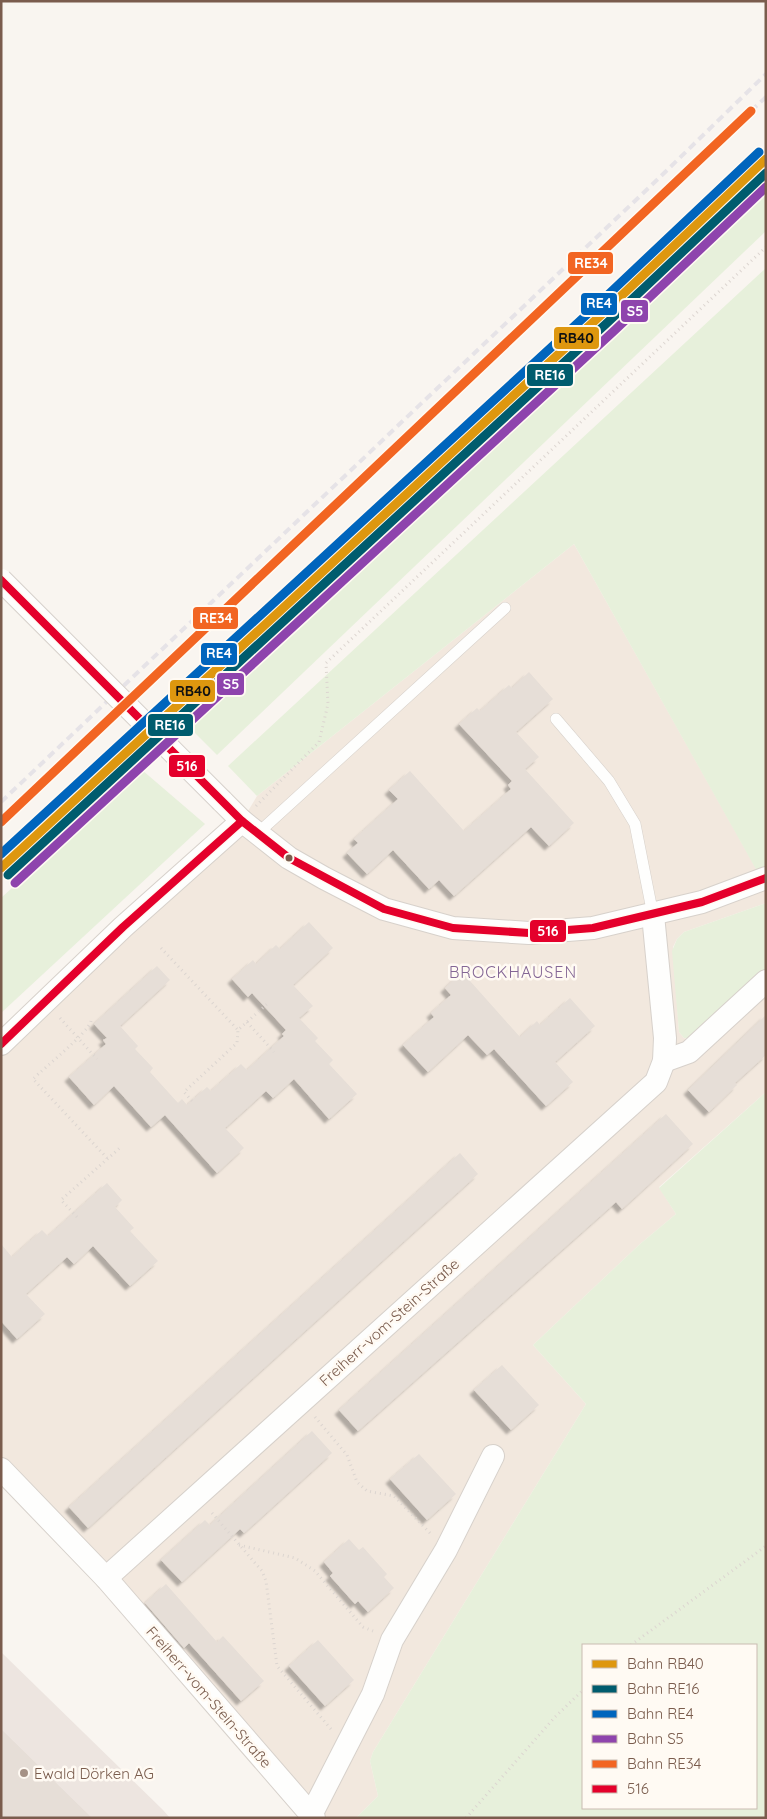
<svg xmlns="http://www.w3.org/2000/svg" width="767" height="1819" font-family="Quicksand,sans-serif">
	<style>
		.residential { fill: #f2e8de }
		.industrial { fill: #ede5e0 }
		.green { fill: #e7f0db; fill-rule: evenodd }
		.building { fill: #e6ded7; filter: url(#shadow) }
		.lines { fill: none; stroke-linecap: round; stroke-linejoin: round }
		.lane-casing { stroke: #d7d1cb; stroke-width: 12 }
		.street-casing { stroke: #d7d1cb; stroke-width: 24 }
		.path { stroke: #dcd5d0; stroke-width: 3; stroke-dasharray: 1 4; stroke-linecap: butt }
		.lane { stroke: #fefefd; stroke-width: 11 }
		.street { stroke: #fefefd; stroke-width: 22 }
		.rail { stroke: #e6e3e7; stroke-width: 4; stroke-dasharray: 8 5; stroke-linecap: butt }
		.street-bridge-casing { stroke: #d7d1cb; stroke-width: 24; stroke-linecap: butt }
		.street-bridge { stroke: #fefefd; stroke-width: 22 }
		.bus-1-casing { stroke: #fffaf3; stroke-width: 11 }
		.bus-1 { stroke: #e4002b; stroke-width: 8 }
		.rail-1-casing { stroke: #fffaf3; stroke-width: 12 }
		.rail-2-casing { stroke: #fffaf3; stroke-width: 12 }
		.rail-3-casing { stroke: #fffaf3; stroke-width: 12 }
		.rail-4-casing { stroke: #fffaf3; stroke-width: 12 }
		.rail-5-casing { stroke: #fffaf3; stroke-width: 12 }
		.rail-1 { stroke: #de970f; stroke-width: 9 }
		.rail-2 { stroke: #005c6e; stroke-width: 9 }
		.rail-3 { stroke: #0065bd; stroke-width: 9 }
		.rail-4 { stroke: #8e44ad; stroke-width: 9 }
		.rail-5 { stroke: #f26522; stroke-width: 9 }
		.bus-dot { fill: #7a5c4d; stroke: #fffaf3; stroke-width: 2 }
		.poi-dot { fill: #a69286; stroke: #fffaf3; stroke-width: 2 }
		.labels { text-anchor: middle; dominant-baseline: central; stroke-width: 5; stroke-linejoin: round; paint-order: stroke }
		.street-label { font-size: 15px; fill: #7a5c4d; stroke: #fffaf3 }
		.poi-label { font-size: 15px; fill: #7a5c4d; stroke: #fffaf3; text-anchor: start }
		.neighbourhood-label { font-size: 16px; letter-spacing: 1px; fill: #846695; stroke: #fffaf3 }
		.line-badge { stroke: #fffaf3; stroke-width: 2 }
		.badge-label { font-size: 14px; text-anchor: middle; font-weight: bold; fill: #fff }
		.pale-badge-label { font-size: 14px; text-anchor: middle; font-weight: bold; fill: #111 }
	</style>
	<defs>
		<filter id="shadow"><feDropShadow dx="-4.5" dy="4.5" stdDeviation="1" flood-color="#0004"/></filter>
	</defs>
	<rect width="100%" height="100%" fill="#f9f5f0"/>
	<polygon class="residential" points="574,544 762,879 766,878 766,903 684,932 677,939 673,947 679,1032 684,1038 687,1039 766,973 766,1092 659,1187 676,1214 640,1244 533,1345 586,1404 373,1752 370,1761 378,1796 356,1818 314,1818 1,1469 1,1044 242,821 257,796"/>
	<polygon class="industrial" points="1,1652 163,1810 170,1818 1,1818"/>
	<g class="green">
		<polygon points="766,192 766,231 217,755 181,719"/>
		<polygon points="766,268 766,878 762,880 574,544 257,796 228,766"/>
		<polygon points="142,770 205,824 1,1013 1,898"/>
		<polygon points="766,903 766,973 690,1038 684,1038 679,1032 672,951 677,939 684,932"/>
		<path d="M766,1092V1818H356L378,1796L370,1761L373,1752L586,1404L533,1345L640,1244L676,1214L659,1188ZM756,1645V1808H583V1645Z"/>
	</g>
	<g class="building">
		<polygon points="529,672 553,699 516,732 539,757 525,769 574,823 549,846 531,827 454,896 439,880 429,889 393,850 367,874 347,853 358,843 354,839 398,799 389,790 410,771 464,831 511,789 508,785 512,781 459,724 477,708 480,711 509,685 512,688"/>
		<polygon points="309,922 333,948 293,985 313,1006 299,1018 318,1038 315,1041 333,1060 329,1064 357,1094 329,1119 294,1079 273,1098 266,1091 225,1128 244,1148 217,1173 165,1115 151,1127 114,1086 94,1105 69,1077 106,1044 103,1040 107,1038 94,1024 157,966 170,980 120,1026 138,1046 135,1049 153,1068 150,1072 178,1103 182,1099 187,1105 207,1087 211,1091 241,1064 247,1070 284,1036 282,1034 286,1030 252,993 248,997 232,979 253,960 256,964 276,945 280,949"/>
		<polygon points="462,972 520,1037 537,1021 540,1025 570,998 595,1026 555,1062 573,1082 546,1106 494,1049 487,1055 468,1035 428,1072 403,1045 434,1017 431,1013 451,995 445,988"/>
		<polygon points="766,1015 766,1055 735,1083 737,1085 709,1112 688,1090"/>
		<polygon points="666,1114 693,1144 622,1209 616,1202 358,1431 339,1410"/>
		<polygon points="460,1153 478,1174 88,1528 69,1507"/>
		<polygon points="107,1183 122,1200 115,1207 134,1228 130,1231 158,1261 130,1286 93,1246 74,1264 67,1257 26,1294 45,1314 17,1339 1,1321 1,1244 12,1257 42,1230 48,1236"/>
		<polygon points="502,1365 539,1405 511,1430 474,1390"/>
		<polygon points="312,1431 332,1453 244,1533 240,1529 182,1582 161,1560 205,1520 210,1525"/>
		<polygon points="419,1454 456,1494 427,1520 390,1479"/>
		<polygon points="349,1539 359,1550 363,1547 387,1574 384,1577 394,1588 368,1612 358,1601 355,1604 330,1576 333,1573 324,1562"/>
		<polygon points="166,1584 217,1642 223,1636 264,1681 241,1701 189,1643 184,1648 145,1603"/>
		<polygon points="318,1640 354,1680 325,1706 289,1666"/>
		<polygon points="1,1729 92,1818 1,1818"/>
	</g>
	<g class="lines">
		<defs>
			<g id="lane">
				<polyline points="556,719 609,781 635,824 653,915"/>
				<polyline points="258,833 505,608"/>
			</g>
			<g id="street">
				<polyline points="222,801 242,821 289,858 324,878 384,909 453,928 529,933 593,928 702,902 766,878"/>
				<polyline points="1,1044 123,927 242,821"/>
				<polyline points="664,1061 689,1052 766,981"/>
				<polyline points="1,1469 106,1578 314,1818"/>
				<polyline points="106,1578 656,1082 664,1061 665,1038 653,915"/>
				<polyline points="311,1815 373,1694 392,1640 446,1550 493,1456"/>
			</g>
		</defs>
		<use href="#lane" class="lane-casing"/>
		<use href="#street" class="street-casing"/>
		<g class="path">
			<polyline points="256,806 319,742 328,704 326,663 766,247"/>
			<polyline points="161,948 238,1030 267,1004"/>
			<polyline points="60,1018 97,1059"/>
			<path d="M91,1021C89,1032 44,1068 33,1079L107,1158"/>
			<polyline points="247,1022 274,1052"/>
			<polyline points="192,1101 184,1092 237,1043 238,1030"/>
			<polyline points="77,1217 61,1200 122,1146"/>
			<polyline points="315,1417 347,1455 357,1482 367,1491 394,1496 430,1533"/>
			<polyline points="212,1513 262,1571 266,1581 277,1666 331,1729"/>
			<polyline points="239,1545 295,1558 315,1571 363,1627 373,1631"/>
			<polyline points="631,1645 766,1546"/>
			<polyline points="466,1818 554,1718 583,1690"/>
		</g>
		<use href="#lane" class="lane"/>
		<use href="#street" class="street"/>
		<g class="rail">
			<polyline points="751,111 766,97"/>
			<polyline points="1,802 658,179 766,74"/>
		</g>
		<defs>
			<polyline id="street-bridge" points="1,580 222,801"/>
		</defs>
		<use href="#street-bridge" class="street-bridge-casing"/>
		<use href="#street-bridge" class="street-bridge"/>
		<defs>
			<g id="bus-1">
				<polyline points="1,580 242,821 289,858 384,909 453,928 529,933 593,928 702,902 766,878"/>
				<polyline points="1,1044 123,927 242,821"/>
			</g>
		</defs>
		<use href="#bus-1" class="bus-1-casing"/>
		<use href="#bus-1" class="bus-1"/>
		<defs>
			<polyline id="rail-1" points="1,868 601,315 766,159"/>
			<polyline id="rail-2" points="8,875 608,322 766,173"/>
			<polyline id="rail-3" points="1,854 594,308 759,152"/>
			<polyline id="rail-4" points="15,883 615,330 766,187"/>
			<polyline id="rail-5" points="1,822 751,111"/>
		</defs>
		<use href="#rail-1" class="rail-1-casing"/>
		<use href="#rail-2" class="rail-2-casing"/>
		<use href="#rail-3" class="rail-3-casing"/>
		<use href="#rail-4" class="rail-4-casing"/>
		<use href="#rail-5" class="rail-5-casing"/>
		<use href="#rail-1" class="rail-1"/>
		<use href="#rail-2" class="rail-2"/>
		<use href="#rail-3" class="rail-3"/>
		<use href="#rail-4" class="rail-4"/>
		<use href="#rail-5" class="rail-5"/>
	</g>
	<circle class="bus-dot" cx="289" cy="858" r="4.5"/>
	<circle class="poi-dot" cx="24" cy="1773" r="5"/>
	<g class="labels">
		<g class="street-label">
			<text transform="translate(389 1322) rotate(-42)">Freiherr-vom-Stein-Straße</text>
			<text transform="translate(209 1697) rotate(49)">Freiherr-vom-Stein-Straße</text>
		</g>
		<g class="poi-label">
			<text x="34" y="1773">Ewald Dörken AG</text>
		</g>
		<g class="neighbourhood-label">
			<text x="513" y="972">BROCKHAUSEN</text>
		</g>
	</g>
	<g class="line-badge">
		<rect x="567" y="251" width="47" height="24" rx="5" fill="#f26522"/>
		<rect x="580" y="292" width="38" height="24" rx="5" fill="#0065bd"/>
		<rect x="620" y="299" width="29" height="24" rx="5" fill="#8e44ad"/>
		<rect x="553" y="326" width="47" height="24" rx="5" fill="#de970f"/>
		<rect x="526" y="363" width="48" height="24" rx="5" fill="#005c6e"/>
		<rect x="192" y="606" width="47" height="24" rx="5" fill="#f26522"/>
		<rect x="200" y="642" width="38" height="24" rx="5" fill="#0065bd"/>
		<rect x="216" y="672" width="29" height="24" rx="5" fill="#8e44ad"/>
		<rect x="169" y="679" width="47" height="24" rx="5" fill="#de970f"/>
		<rect x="147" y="713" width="47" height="24" rx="5" fill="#005c6e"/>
		<rect x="168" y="754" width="38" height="24" rx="5" fill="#e4002b"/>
		<rect x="529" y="919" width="38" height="24" rx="5" fill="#e4002b"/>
	</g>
	<g class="badge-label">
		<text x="591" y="268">RE34</text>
		<text x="599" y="308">RE4</text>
		<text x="635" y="316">S5</text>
		<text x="550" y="380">RE16</text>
		<text x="216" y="623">RE34</text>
		<text x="219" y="658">RE4</text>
		<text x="231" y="689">S5</text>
		<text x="170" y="730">RE16</text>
		<text x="187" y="771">516</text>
		<text x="548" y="936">516</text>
	</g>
	<g class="pale-badge-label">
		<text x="576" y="343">RB40</text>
		<text x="193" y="696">RB40</text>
	</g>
	<rect width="767" height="1819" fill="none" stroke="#7a5c4d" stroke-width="5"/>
	<rect x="582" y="1644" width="175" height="165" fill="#fffaf3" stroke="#cabbb1"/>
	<rect x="592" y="1660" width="25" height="8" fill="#de970f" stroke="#cabbb1"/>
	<text x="627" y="1669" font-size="15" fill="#7a5c4d">Bahn RB40</text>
	<rect x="592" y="1685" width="25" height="8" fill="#005c6e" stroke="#cabbb1"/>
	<text x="627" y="1694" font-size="15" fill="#7a5c4d">Bahn RE16</text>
	<rect x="592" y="1710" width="25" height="8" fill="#0065bd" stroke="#cabbb1"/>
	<text x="627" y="1719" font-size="15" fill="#7a5c4d">Bahn RE4</text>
	<rect x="592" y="1735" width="25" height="8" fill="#8e44ad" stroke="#cabbb1"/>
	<text x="627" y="1744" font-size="15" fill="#7a5c4d">Bahn S5</text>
	<rect x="592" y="1760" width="25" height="8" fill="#f26522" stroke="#cabbb1"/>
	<text x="627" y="1769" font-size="15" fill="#7a5c4d">Bahn RE34</text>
	<rect x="592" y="1785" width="25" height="8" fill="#e4002b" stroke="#cabbb1"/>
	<text x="627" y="1794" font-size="15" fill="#7a5c4d">516</text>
</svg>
